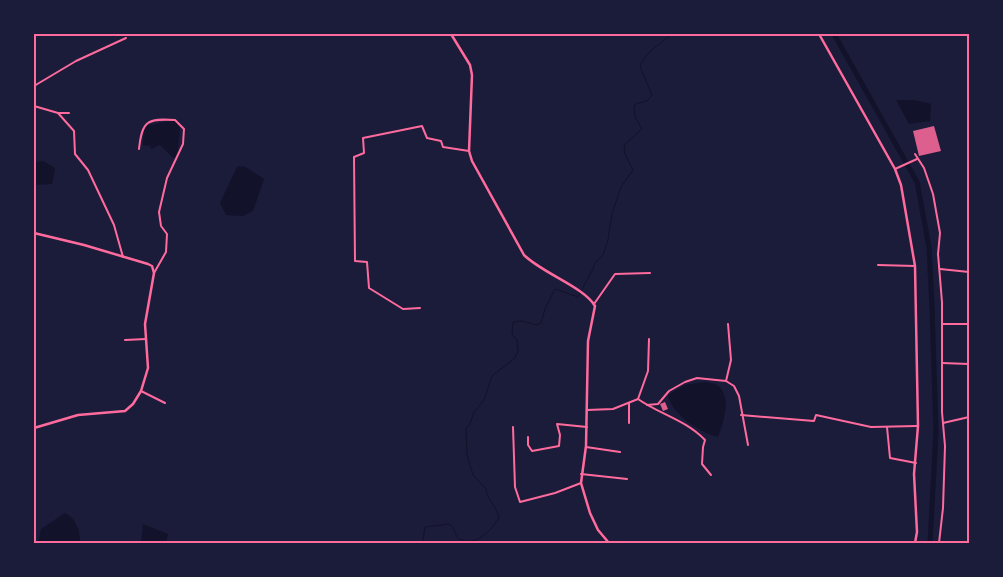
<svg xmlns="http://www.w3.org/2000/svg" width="1003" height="577" font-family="Rubik,sans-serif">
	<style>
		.water { fill: #12122b }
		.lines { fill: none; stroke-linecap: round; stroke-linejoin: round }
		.stream { stroke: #12122b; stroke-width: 1 }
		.canal { stroke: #12122b; stroke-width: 5 }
		.building { fill: #dd5f8e }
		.minor { stroke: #ff6b9d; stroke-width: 2 }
		.tertiary { stroke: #ff6b9d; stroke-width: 2.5 }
		.secondary { stroke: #ff6b9d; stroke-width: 2.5 }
		.neatline { fill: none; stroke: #ff6b9d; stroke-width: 2 }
	</style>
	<rect width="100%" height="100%" fill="#1b1b3a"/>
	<g class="water">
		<polygon points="896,100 914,100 931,104 930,121 909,124"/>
		<polygon points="176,120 180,129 177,158 173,158 160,145 151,149 150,146 143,145 144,126"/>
		<polygon points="43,161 55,168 52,184 34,185 34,162"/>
		<polygon points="244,166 264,179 253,211 243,216 226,215 220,203 237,167"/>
		<path d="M705,382C708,383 714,383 717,385C733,396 723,424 718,437C699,432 672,415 668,395L685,385Z"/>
		<path d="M65,513C77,519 80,531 80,543H38L41,529Z"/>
		<polygon points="143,524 168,534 166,543 141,543"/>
	</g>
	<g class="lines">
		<path class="stream" d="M424,543L423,539L425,527L449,524C455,527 454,536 460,539C476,548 492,529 499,518C497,506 487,500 486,489L473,475L467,455L466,429L470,424L474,412L484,400L492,376L515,358L518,351L517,340L512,334L513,322L521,321L537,325L541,323L545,309L555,289L578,297L593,269L595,263L603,255L608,240L612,214L621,187L633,170L625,154L624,145L642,129C637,121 632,114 635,104L647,101L652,95L640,66C646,51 660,45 671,34"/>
		<polyline class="canal" points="834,34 917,182 929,247 932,307 936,431 930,543"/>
	</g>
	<g class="building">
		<polygon points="934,126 941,151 919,156 913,131"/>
		<polygon points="665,402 668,409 663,411 660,404"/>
	</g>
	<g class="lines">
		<g class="minor">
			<polyline points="34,86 76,61 126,38"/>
			<polyline points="34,106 58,113 74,131 75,154 88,170 114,225 123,257"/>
			<polyline points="58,113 69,113"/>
			<path d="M139,149C142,121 147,118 175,120L184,129L183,144L167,178L159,212L161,226L167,234L166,252L154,273"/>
			<polyline points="915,154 924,168 933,194 940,233 938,254 942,302 942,412 945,446 943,508 939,543"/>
			<polyline points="895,169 917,159"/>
			<polyline points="878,265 915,266"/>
			<polyline points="940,269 969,272"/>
			<polyline points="594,304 615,274 650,273"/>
			<polyline points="420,308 403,309 369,288 367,262 355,261 354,157 364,153 363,138 422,126 427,138 441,141 443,147 469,151"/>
			<polyline points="942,324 969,324"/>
			<polyline points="125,340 146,339"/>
			<polyline points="942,363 969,364"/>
			<polyline points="726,381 731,360 728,324"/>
			<polyline points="141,391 165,403"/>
			<polyline points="638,399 648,371 649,339"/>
			<polyline points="629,403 629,423"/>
			<polyline points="647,405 658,404 669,391 685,382 697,378 726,381 734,386 739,396 748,445"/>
			<path d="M587,410L613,409L638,399C659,414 686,420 705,440L703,447L702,464L711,475"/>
			<polyline points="741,415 814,421 816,415 871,427 917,426"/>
			<polyline points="943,423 969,417"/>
			<polyline points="513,427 515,487 520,502 555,493 581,483"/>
			<polyline points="887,427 890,458 916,463"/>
			<polyline points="528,437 528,445 532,451 559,446 560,435 557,424 587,427"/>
			<polyline points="586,447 620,452"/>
			<polyline points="581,474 627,479"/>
		</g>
		<g class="tertiary">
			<path d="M451,34L470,65L472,75L469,151L472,161L524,255C542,273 584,287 595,306L588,341L586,446L581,483L590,513L598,530L609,543"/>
			<polyline points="819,34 895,169 901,185 915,266 918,426 914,474 917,532 915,543"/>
		</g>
		<polyline class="secondary" points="34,233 84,245 148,264 152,266 154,273 145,324 148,368 141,391 133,404 125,411 78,415 34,428"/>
	</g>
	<rect width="1003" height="577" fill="none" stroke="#1b1b3a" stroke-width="70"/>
	<rect x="35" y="35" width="933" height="507" class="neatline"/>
</svg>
